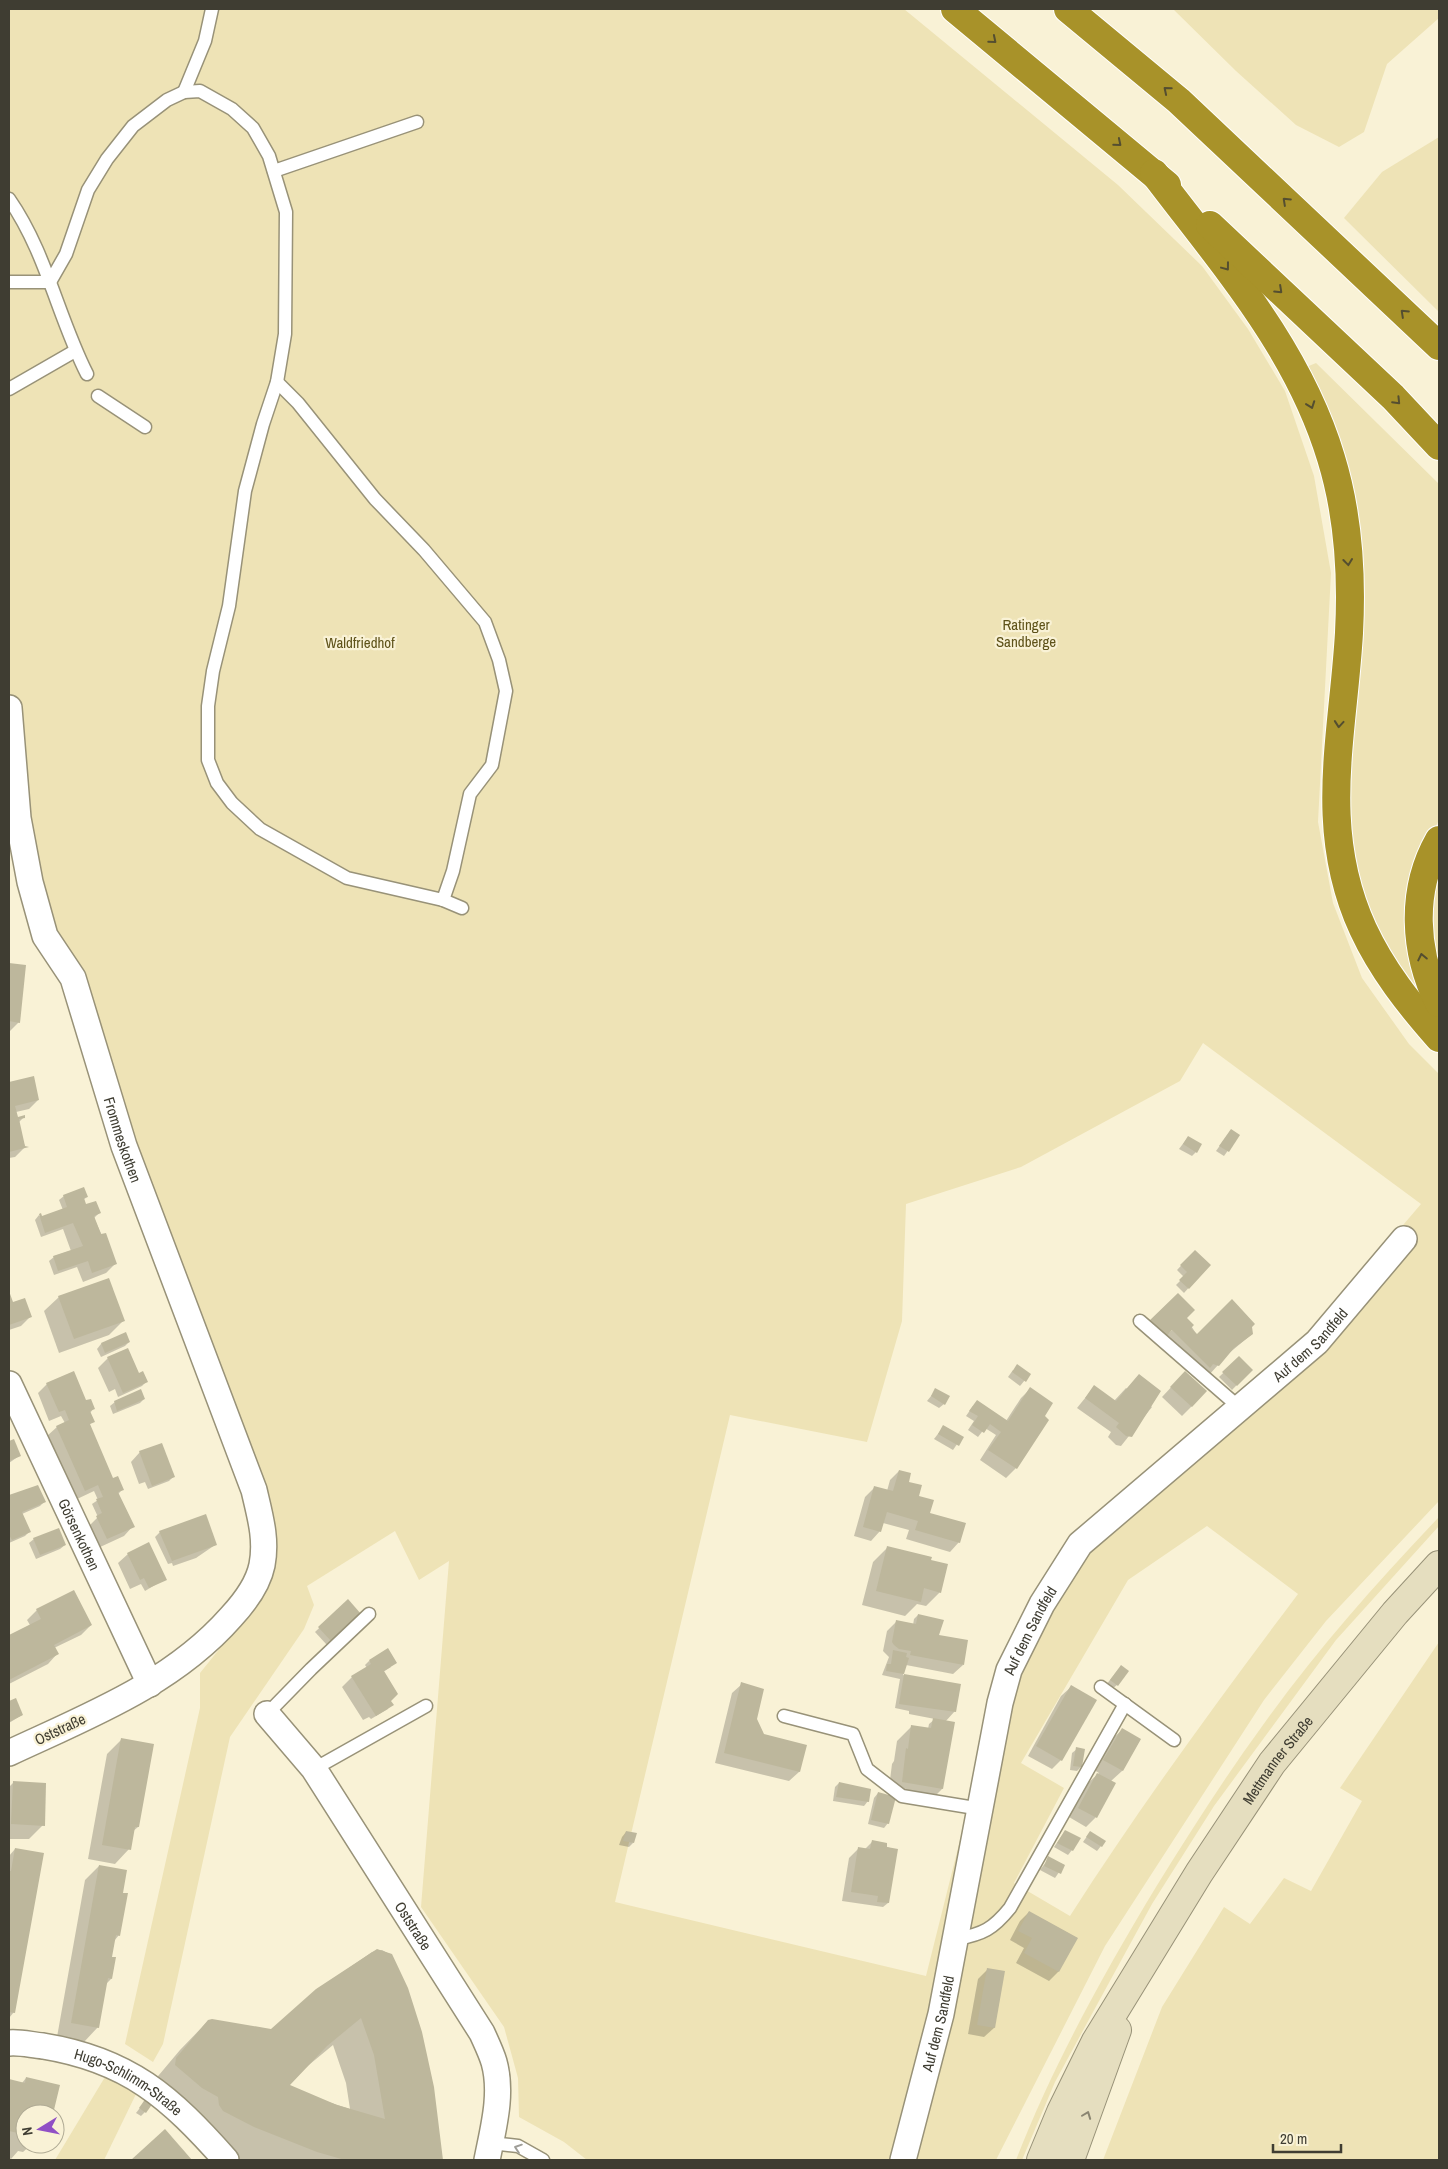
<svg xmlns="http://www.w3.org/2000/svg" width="1448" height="2169" font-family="'Archivo Narrow',sans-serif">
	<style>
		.green { fill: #eee3b6; fill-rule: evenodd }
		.shadow { fill: #0003; fill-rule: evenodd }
		.building { fill: #bdb79c; fill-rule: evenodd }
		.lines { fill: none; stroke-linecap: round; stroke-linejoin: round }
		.service-casing { stroke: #989278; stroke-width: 15 }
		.minor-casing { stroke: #989278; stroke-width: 28 }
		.secondary-casing { stroke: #989278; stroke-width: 30 }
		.motorway-casing { stroke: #fff; stroke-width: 30 }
		.service { stroke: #fff; stroke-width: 12 }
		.minor { stroke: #fff; stroke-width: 25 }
		.secondary { stroke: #e5debf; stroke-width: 28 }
		.motorway { stroke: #a89229; stroke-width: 28 }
		.oneway { stroke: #544e30 }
		.oneway2 { stroke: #8a8571 }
		.oneway3 { stroke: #9f9e98 }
		.labels { text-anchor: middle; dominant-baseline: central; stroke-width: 4.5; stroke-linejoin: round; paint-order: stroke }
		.park-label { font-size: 15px; fill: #5e5219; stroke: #f9f2d6 }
		.street-label { font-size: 15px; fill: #3f3d32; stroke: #f9f2d6 }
	</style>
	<rect width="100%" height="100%" fill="#f9f2d6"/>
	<g class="green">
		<path d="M9,9H904L1118,185L1202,266L1248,329L1285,391L1314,476L1331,573L1318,822L1333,903L1362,978L1409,1044L1439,1074V1501L1326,1621L1264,1700L1105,1946L996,2160H587L564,2142L519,2117L518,2078L504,2027L421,1907L449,1561L419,1580L395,1531L307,1586L314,1605L304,1629L230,1737L163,2044L153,2062L125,2044L200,1708V1673L266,1591L261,1567L263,1549L45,936L9,708ZM1203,1043L1421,1204L1305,1340L1029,1603L969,1804L926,1976L615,1902L730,1415L867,1442L902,1321L906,1204L1021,1167L1180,1081ZM1207,1526L1298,1594C1219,1699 1141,1805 1070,1916L1014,1883L1064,1788L1021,1763L1128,1580Z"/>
		<polygon points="1173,9 1439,9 1439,18 1387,64 1364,132 1339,147 1296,125 1236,71"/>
		<polygon points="1439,137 1439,312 1344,218 1382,172"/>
		<polygon points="1316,363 1439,484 1439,820 1420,858 1439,1023 1407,989 1363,902 1349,845 1345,785 1358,625 1304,368"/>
		<polygon points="1439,868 1439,981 1428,934 1434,882"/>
		<path d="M1439,1517V1526L1336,1640L1214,1806L1152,1904L1093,2012L1055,2082L1022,2160H1016C1053,2065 1103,1975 1156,1887C1190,1832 1225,1777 1263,1725C1316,1651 1377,1582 1439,1517Z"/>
		<polygon points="1439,1642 1439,2160 1103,2160 1162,2007 1224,1907 1250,1924 1284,1878 1311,1891 1362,1801 1340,1788"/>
		<polygon points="105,2077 137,2092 104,2160 55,2160"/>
	</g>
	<g class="shadow">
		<polygon points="9,964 25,966 19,1022 9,1032"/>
		<polygon points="33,1077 38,1100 29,1109 16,1112 17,1118 24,1117 18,1123 25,1147 15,1157 9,1158 9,1083"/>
		<polygon points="1231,1130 1239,1135 1224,1156 1216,1151"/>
		<polygon points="1188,1137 1196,1152 1192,1156 1179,1149"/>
		<polygon points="64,1196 87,1197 83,1200 85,1204 99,1213 94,1218 115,1264 106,1273 83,1282 77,1267 54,1275 49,1261 54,1257 71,1251 63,1229 41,1237 35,1220 39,1215 41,1218 63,1210 59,1200"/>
		<polygon points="1195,1251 1209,1265 1184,1293 1176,1285 1184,1277 1177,1270"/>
		<polygon points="59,1297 123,1321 109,1335 59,1353 44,1311"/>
		<polygon points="24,1299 31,1316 21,1326 9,1330 9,1305"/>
		<polygon points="1186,1318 1197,1335 1250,1327 1252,1334 1228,1354 1209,1375 1162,1339"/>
		<polygon points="125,1334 129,1342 125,1346 101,1357 97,1349 101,1344"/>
		<polygon points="108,1358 146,1382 142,1386 118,1397 115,1389 109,1392 98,1368"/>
		<polygon points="1239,1358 1251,1370 1232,1390 1219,1377"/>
		<polygon points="1013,1370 1030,1374 1020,1386 1008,1377"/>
		<polygon points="1176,1382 1192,1406 1182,1416 1162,1397"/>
		<polygon points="47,1384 85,1400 94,1408 90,1413 93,1421 89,1425 112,1478 123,1489 118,1494 133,1526 124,1536 98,1548 88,1527 98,1517 92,1504 98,1500 94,1491 75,1500 47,1436 57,1427 65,1423 61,1416 49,1421 38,1393"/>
		<polygon points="1094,1387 1114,1401 1126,1388 1152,1407 1121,1446 1116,1445 1108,1437 1111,1432 1077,1408"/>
		<polygon points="1030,1389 1043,1416 1047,1420 1016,1468 1006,1478 980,1460 996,1435 985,1428 978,1437 968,1430 974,1421 966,1416 973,1406 1006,1421 1021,1398"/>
		<polygon points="936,1390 944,1404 939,1408 927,1401"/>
		<polygon points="144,1399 140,1403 113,1414 110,1406 115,1402"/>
		<polygon points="944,1426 962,1437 953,1450 934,1439"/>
		<polygon points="13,1441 19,1456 9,1463 9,1442"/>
		<polygon points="140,1452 173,1477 169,1481 148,1489 145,1482 139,1484 131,1462"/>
		<polygon points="899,1471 929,1514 959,1542 950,1552 906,1539 909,1530 883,1523 880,1531 871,1541 854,1536 865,1497 875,1487 887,1491 890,1480"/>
		<polygon points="14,1494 44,1502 40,1506 22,1514 29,1532 25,1536 9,1543 9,1496"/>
		<polygon points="205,1516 215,1545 196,1558 173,1566 172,1563 168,1564 155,1537 160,1532"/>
		<polygon points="34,1539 65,1545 60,1549 36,1559 29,1543"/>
		<polygon points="888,1547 929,1560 940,1592 926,1606 917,1604 905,1616 862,1605 873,1562"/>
		<polygon points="128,1554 165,1579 145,1591 141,1584 130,1589 118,1563"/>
		<polygon points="348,1601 360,1614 327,1645 315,1632"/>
		<polygon points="37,1610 91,1625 81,1635 54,1648 57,1654 48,1664 9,1684 9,1636 30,1625 27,1620"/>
		<polygon points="918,1615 963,1665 953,1674 906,1665 903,1675 960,1686 955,1711 945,1722 942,1789 928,1803 895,1797 888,1823 884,1828 868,1824 874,1798 878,1793 888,1796 892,1764 894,1761 897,1741 912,1726 928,1729 929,1724 935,1719 909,1714 909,1711 895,1708 900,1679 882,1675 889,1657 883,1651 887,1631 896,1622 913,1625 914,1619"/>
		<polygon points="369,1661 391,1667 383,1672 390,1702 388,1709 371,1719 369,1717 363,1720 342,1687 352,1677 367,1668 365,1665"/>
		<polygon points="1117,1671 1117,1685 1112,1689 1106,1685"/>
		<polygon points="742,1684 763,1736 806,1746 799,1772 789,1781 715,1763 732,1693"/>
		<polygon points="1071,1687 1061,1760 1052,1769 1028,1756 1061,1696"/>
		<polygon points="15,1699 22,1715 9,1723 9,1702"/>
		<polygon points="1122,1730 1140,1740 1122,1771 1111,1781 1096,1817 1086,1827 1069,1817 1088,1783 1099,1773 1094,1770 1112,1739"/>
		<polygon points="121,1740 138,1827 132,1832 129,1849 115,1864 88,1859 107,1754"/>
		<polygon points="1077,1749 1081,1767 1077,1771 1070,1770 1072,1753"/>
		<polygon points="13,1783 43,1825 29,1839 9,1839 9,1787"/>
		<polygon points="839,1783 868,1801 864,1806 833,1801 835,1787"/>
		<polygon points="1065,1831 1072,1850 1068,1855 1054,1847"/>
		<polygon points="626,1832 633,1843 629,1847 619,1845 622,1837"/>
		<polygon points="1090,1832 1101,1846 1097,1851 1083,1842"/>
		<polygon points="872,1842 896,1850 888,1903 883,1907 842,1901 849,1858 859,1848 865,1849"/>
		<polygon points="15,1849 14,2012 9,2018 9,1856"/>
		<polygon points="1049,1858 1064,1865 1055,1878 1040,1870"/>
		<polygon points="99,1866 121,1894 119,1935 114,1941 110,1958 111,1979 106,1984 98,2027 84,2042 57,2037 85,1880"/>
		<polygon points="1029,1912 1077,1938 1058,1972 1049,1981 1016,1963 1024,1948 1010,1940 1020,1921"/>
		<path d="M382,1950L391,1955L442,2160H240L195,2139L148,2088L180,2050L208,2021L272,2031L317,1990L372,1952ZM333,2045L346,2083L350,2109L316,2098L288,2085L304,2069Z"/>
		<polygon points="988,1969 1004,1972 994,2028 984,2037 968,2034 978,1979"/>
		<polygon points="26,2078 52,2114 25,2114 25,2144 32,2144 23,2152 18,2151 11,2159 9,2158 9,2080 22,2083"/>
		<polygon points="146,2100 145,2112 141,2116 136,2113"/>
		<polygon points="165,2131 190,2160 132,2160"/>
	</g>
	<g class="building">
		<polygon points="9,963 26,965 20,1023 9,1021"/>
		<polygon points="34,1076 39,1100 15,1106 18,1117 25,1115 25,1118 19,1119 25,1146 29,1147 9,1152 9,1082"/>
		<polygon points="1231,1129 1240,1135 1229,1152 1219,1146"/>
		<polygon points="1188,1136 1202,1144 1197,1153 1183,1144"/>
		<polygon points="84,1187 88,1197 84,1198 86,1204 96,1201 101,1213 94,1216 101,1234 106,1233 117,1264 92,1273 88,1261 58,1271 53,1256 83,1246 73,1223 45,1233 39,1214 41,1213 42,1216 67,1207 63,1195"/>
		<polygon points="1195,1250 1211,1265 1189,1289 1179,1280 1187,1272 1180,1265"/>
		<polygon points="109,1278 125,1321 74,1339 58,1296"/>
		<polygon points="9,1291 13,1302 25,1298 32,1317 9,1325"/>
		<polygon points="1178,1293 1195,1310 1187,1318 1194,1325 1191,1328 1197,1334 1232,1299 1255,1324 1252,1327 1253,1334 1234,1348 1219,1366 1213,1364 1210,1368 1172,1330 1165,1338 1148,1322"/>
		<polygon points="126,1332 130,1342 105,1353 101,1343"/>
		<polygon points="128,1348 139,1373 143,1371 148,1382 123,1393 107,1357"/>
		<polygon points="1239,1356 1253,1370 1237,1386 1222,1372"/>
		<polygon points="1017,1364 1031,1374 1026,1382 1012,1372"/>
		<polygon points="74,1371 86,1400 91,1399 95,1409 90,1411 95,1422 90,1424 113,1478 118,1476 124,1490 118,1492 135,1527 107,1539 96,1516 102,1513 96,1499 103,1497 98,1485 85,1491 56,1426 69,1420 65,1410 59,1412 46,1383"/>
		<polygon points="1185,1371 1207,1391 1192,1407 1170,1387"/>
		<polygon points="1139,1374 1161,1391 1132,1437 1126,1436 1116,1427 1119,1423 1085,1398 1094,1385 1116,1401"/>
		<polygon points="1030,1387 1053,1403 1045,1416 1049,1420 1017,1469 988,1450 1001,1432 990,1424 984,1433 972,1425 978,1416 969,1411 977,1400 1008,1421"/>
		<polygon points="935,1388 950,1396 945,1405 931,1396"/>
		<polygon points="141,1389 145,1399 117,1411 114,1401"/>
		<polygon points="943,1425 964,1437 959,1446 938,1434"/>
		<polygon points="14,1439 21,1456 9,1461 9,1441"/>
		<polygon points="162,1443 175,1477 152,1486 139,1451"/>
		<polygon points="899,1470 911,1473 909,1482 922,1485 919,1496 934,1500 930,1513 966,1523 960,1543 915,1530 918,1521 887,1512 881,1532 863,1527 874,1486 893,1491"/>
		<polygon points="38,1485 46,1502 22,1512 31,1532 12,1540 9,1535 9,1495"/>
		<polygon points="206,1514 217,1545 172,1561 159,1531"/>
		<polygon points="59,1528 66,1545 40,1555 33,1538"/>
		<polygon points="149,1542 167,1580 149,1588 144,1578 140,1580 127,1553"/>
		<polygon points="887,1546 932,1557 931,1560 948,1564 941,1593 924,1588 921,1602 876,1591"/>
		<polygon points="74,1590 92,1625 54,1645 59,1654 9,1680 9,1635 41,1619 36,1609"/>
		<polygon points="348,1599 361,1614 332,1642 318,1627"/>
		<polygon points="918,1614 944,1620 939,1635 968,1640 964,1665 910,1655 911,1651 899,1649 894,1645 892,1642 896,1620 916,1624"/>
		<polygon points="388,1648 397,1663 384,1671 398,1694 391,1701 394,1705 376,1716 351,1676 371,1664 369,1660"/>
		<polygon points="893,1650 907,1653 906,1657 909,1658 904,1674 886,1671 887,1664 891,1664"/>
		<polygon points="1121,1665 1129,1671 1118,1686 1110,1680"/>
		<polygon points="904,1674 961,1684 956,1712 899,1704"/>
		<polygon points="741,1682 764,1689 757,1719 764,1734 807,1745 800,1772 724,1753"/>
		<polygon points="1071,1685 1097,1700 1062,1761 1036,1746"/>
		<polygon points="16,1698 23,1715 9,1722 9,1701"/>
		<polygon points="933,1718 955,1722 943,1789 902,1782 906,1748 908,1749 911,1725 931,1728"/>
		<polygon points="1122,1728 1141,1739 1123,1771 1103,1760"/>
		<polygon points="121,1738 154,1744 139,1827 135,1827 131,1850 102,1845"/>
		<polygon points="1076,1747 1085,1749 1082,1767 1073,1766"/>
		<polygon points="1097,1773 1116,1783 1097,1818 1078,1808"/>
		<polygon points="13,1781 46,1783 45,1826 11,1824"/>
		<polygon points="839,1782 871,1789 869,1802 836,1797"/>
		<polygon points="878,1792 896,1797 889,1824 871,1820"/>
		<polygon points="1065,1830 1081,1838 1073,1851 1057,1843"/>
		<polygon points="626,1831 637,1833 634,1843 623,1841"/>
		<polygon points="1090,1831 1106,1841 1102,1847 1086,1837"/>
		<polygon points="872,1840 887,1843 887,1847 898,1849 889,1903 877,1902 878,1896 851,1892 858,1847 870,1849"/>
		<polygon points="15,1848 44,1853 15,2013 9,2012 9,1871 11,1871"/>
		<polygon points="1048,1856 1065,1865 1061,1874 1044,1866"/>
		<polygon points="99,1865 127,1870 123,1893 128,1893 120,1936 116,1935 112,1957 116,1957 112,1979 108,1978 99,2028 71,2023"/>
		<polygon points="1029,1911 1078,1938 1059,1972 1024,1953 1032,1938 1018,1931"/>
		<path d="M377,1949L392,1954L408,1988L422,2032L434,2087L443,2160H345L317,2152L254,2127L223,2111L219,2105L218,2097L202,2088L175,2065L176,2058L208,2020L212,2019L271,2029L316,1989ZM361,2018L374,2055L385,2119L337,2105L290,2085L327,2046Z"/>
		<polygon points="987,1968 1005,1971 995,2028 977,2025"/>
		<polygon points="26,2077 60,2085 53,2114 25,2114 25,2139 18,2137 18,2133 9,2131 9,2079 25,2083"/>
		<polygon points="146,2098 153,2103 146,2113 139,2108"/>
		<polygon points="165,2129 192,2160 131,2160"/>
	</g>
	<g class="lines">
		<defs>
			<g id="service">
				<polyline points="184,92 205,41 212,9"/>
				<polyline points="274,171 417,122"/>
				<path d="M9,199C46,252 58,317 87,374"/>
				<polyline points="9,282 50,282 66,254 88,190 107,159 133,126 167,100 184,92 200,91 232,109 253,128 269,156 286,212 285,334 277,382 263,424 245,491 229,606 213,671 208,706 208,760 217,783 232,803 260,829 347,878 443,900 462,908"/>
				<polyline points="277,382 298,403 375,499 424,550 485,622 499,660 506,691 492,765 470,794 453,871 443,900"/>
				<polyline points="9,389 75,351"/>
				<polyline points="98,396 145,427"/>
				<polyline points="1140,1321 1240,1408"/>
				<polyline points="1101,1687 1174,1740"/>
				<polyline points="267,1714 311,1669 369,1614"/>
				<polyline points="784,1716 853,1734 867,1769 902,1796 981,1809"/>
				<polyline points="314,1769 426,1706"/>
				<path d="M957,1939C983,1934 993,1929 1010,1908L1125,1704"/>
				<polyline points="491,2143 518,2146 543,2160"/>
			</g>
			<g id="minor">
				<path id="s1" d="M9,708L18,818L30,882L45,936L73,978L124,1146L254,1490C260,1516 267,1539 262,1565C258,1585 244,1603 231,1617C172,1684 88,1716 9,1753"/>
				<path id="s2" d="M9,1384L150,1684"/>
				<path id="s3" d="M267,1714L314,1769L482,2033C486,2042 491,2052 494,2062C503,2094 493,2129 487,2160"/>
				<path id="s4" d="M9,2043C21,2042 31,2045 43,2046C129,2060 170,2097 226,2160"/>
				<path id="s5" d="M903,2160L941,2014L1000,1703L1009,1670L1042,1604L1080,1544L1317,1342L1404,1239"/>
			</g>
			<g id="secondary">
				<path id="s6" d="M1041,2160L1061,2112L1096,2041L1199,1873L1272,1763L1395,1613L1439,1565"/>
				<polyline points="1070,2160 1117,2030"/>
			</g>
			<g id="motorway">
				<polyline points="955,9 1167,185"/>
				<polyline points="1068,9 1179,101 1439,346"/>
				<path d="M1154,173C1222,263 1298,348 1331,458C1348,513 1352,576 1349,633C1343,736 1317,829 1363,929C1382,970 1409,1004 1439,1038"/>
				<polyline points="1210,225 1393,397 1439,446"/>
				<path d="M1439,840C1410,891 1414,952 1439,1003"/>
			</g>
		</defs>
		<use href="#service" class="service-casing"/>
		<use href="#minor" class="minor-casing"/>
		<use href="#secondary" class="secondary-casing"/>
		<use href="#motorway" class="motorway-casing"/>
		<use href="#service" class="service"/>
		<use href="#minor" class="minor"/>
		<use href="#secondary" class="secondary"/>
		<use href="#motorway" class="motorway"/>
	</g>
	<defs><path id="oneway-chevron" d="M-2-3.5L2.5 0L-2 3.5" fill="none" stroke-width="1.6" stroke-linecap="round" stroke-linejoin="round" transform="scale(1.25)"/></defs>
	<g class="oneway">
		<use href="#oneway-chevron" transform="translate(993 40) rotate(40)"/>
		<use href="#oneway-chevron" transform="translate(1167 90) rotate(-140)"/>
		<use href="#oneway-chevron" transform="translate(1118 143) rotate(40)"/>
		<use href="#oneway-chevron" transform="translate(1286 201) rotate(-137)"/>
		<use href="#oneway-chevron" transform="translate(1226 267) rotate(53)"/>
		<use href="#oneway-chevron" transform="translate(1279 290) rotate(43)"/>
		<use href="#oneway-chevron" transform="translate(1404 313) rotate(-137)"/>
		<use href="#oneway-chevron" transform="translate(1397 401) rotate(46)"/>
		<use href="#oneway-chevron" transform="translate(1311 405) rotate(70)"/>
		<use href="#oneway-chevron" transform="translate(1348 562) rotate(83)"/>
		<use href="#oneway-chevron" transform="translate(1339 724) rotate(95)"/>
		<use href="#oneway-chevron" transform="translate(1422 957) rotate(-102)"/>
	</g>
	<use class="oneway2" href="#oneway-chevron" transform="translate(1087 2115) rotate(-69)"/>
	<use class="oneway3" href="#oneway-chevron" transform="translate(518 2148) rotate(-161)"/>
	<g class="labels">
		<g class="park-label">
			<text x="1026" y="624">Ratinger<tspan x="1026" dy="17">Sandberge</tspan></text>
			<text x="360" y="642">Waldfriedhof</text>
		</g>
		<g class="street-label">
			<text stroke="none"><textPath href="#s1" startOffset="451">Frommeskothen</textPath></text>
			<text stroke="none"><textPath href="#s5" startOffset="951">Auf dem Sandfeld</textPath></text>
			<text stroke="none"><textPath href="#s2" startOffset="166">Görsenkothen</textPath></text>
			<text stroke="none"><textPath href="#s5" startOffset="546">Auf dem Sandfeld</textPath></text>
			<text transform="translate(60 1729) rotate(-25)">Oststraße</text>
			<text stroke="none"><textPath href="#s6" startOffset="466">Mettmanner Straße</textPath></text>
			<text stroke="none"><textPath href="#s3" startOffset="258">Oststraße</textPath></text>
			<text stroke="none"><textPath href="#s5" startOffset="141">Auf dem Sandfeld</textPath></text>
			<text stroke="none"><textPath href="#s4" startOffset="128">Hugo-Schlimm-Straße</textPath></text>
		</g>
	</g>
	<rect width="1448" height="2169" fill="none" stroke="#3f3d32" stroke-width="20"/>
	<g transform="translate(40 2129) rotate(260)"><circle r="24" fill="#f9f2d6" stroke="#afaa94"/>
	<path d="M0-4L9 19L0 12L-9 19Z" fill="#9050c5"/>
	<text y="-8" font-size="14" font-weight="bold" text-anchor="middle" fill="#3f3d32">N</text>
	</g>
	<path d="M1273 2144v8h68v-8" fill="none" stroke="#3f3d32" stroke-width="2.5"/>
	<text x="1280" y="2144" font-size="15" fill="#3f3d32" stroke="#f9f2d6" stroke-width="4" paint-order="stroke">20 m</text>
</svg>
